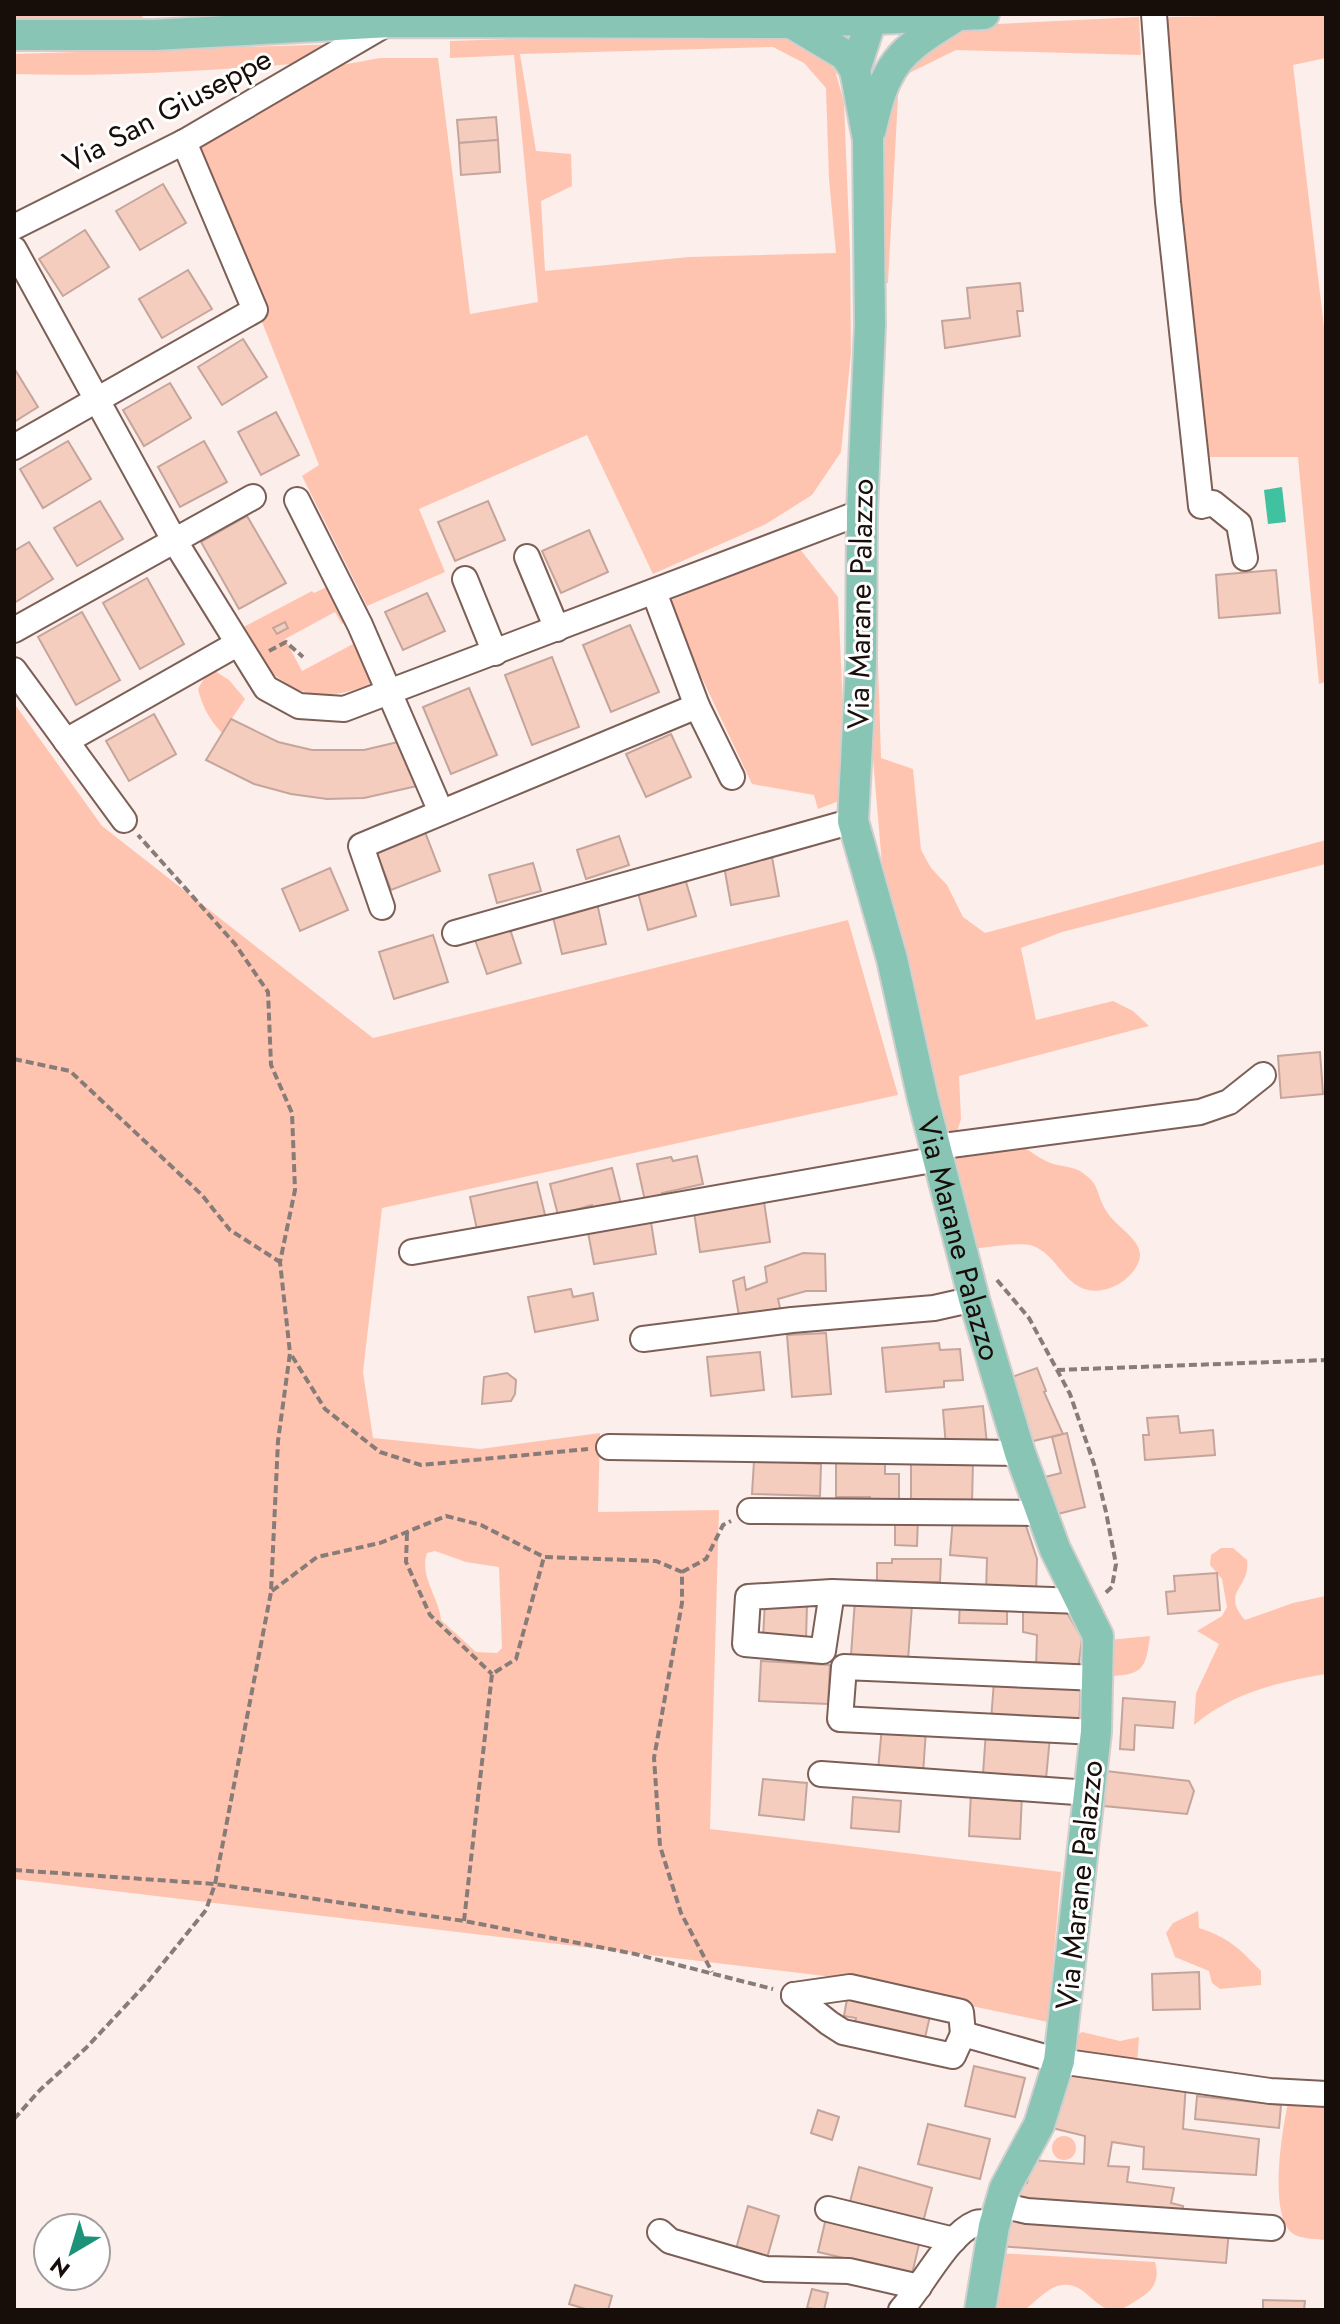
<svg xmlns="http://www.w3.org/2000/svg" width="1340" height="2324" font-family="Jost,sans-serif">
	<style>
		.green { fill: #ffc4b0; fill-rule: evenodd }
		.water { fill: #40c1a0 }
		.building { fill: #f4cdbf; stroke: #c5a59b; stroke-width: 2 }
		.lines { fill: none; stroke-linecap: round; stroke-linejoin: round }
		.minor-casing { stroke: #7c5f56; stroke-width: 28 }
		.major-casing { stroke: #d1cfce; stroke-width: 34 }
		.path { stroke: #887c78; stroke-width: 4; stroke-dasharray: 8 4; stroke-linecap: butt }
		.minor { stroke: #fff; stroke-width: 24 }
		.major { stroke: #89c5b5; stroke-width: 30 }
		.labels { text-anchor: middle; dominant-baseline: central; stroke-width: 6; stroke-linejoin: round; paint-order: stroke }
		.street-label { font-size: 30px; fill: #170d09; stroke: #fff }
	</style>
	<rect width="100%" height="100%" fill="#fceeea"/>
	<g class="green">
		<polygon points="14,14 142,14 143,23 14,29"/>
		<polygon points="1326,14 1326,58 1293,65 1326,344 1326,682 1319,684 1298,457 1204,457 1165,21 1170,17"/>
		<polygon points="1139,17 1141,55 956,50 899,78 888,283 874,284 876,129 890,80 955,26"/>
		<path d="M775,30L833,63L844,102L850,253L851,353L841,452L812,495L766,524L653,574L587,435L419,509L445,572L367,606L302,476L319,465L191,144L325,68L380,58H438L470,314L538,302L514,55L450,58V41ZM773,47L804,63L826,88L829,179L836,253L689,257L545,271L541,201L572,186L571,154L536,151L520,54Z"/>
		<path d="M342,44L273,79L292,64C200,71 107,77 14,74V54Z"/>
		<polygon points="874,537 881,758 913,769 921,850 931,868 947,885 963,917 985,933 1326,840 1326,864 1062,932 1021,948 1036,1020 1113,1001 1133,1011 1149,1026 959,1076 961,1119 954,1140 939,1141 884,888 873,759 867,605"/>
		<polygon points="799,548 838,597 847,798 818,809 814,795 752,784 666,602"/>
		<path d="M329,586L346,621L342,624L335,612L285,639L302,671L353,644L372,683C307,712 273,684 238,630L312,591L314,593Z"/>
		<path d="M215,671L229,680L245,699L222,733C210,721 202,706 198,689L207,673Z"/>
		<path d="M14,703L102,826L373,1038L848,920L898,1095L382,1208L363,1372L373,1438L480,1449L600,1433L598,1512L719,1510L710,1829L1061,1872L1048,2022L833,1977L14,1879ZM435,1551L466,1562L499,1567L502,1648L497,1653L476,1652L441,1620C439,1597 419,1577 427,1553Z"/>
		<path d="M1022,1146C1030,1151 1039,1158 1048,1162C1057,1166 1069,1166 1078,1170C1100,1183 1095,1190 1105,1209C1119,1234 1161,1245 1127,1278C1117,1287 1101,1293 1088,1290C1062,1284 1056,1252 1030,1245C1016,1242 985,1248 969,1249L946,1159Z"/>
		<path d="M1221,1548H1233L1247,1560C1251,1588 1220,1591 1245,1620L1293,1603L1326,1596V1674C1278,1682 1232,1693 1194,1725L1196,1693L1219,1644L1197,1631L1222,1616L1227,1607L1222,1579L1210,1565L1211,1555Z"/>
		<path d="M1150,1636C1146,1668 1143,1675 1110,1676L1108,1640Z"/>
		<path d="M1198,1911L1199,1928C1228,1937 1240,1949 1261,1971V1985L1220,1989L1212,1983L1209,1971L1175,1957L1166,1933L1173,1923Z"/>
		<polygon points="1082,2032 1120,2041 1139,2037 1137,2063 1074,2055 1077,2035"/>
		<path d="M1289,2098L1326,2100V2240C1317,2239 1303,2239 1295,2235C1266,2219 1283,2125 1289,2098Z"/>
		<circle cx="1064" cy="2148" r="12"/>
		<path d="M998,2253L1155,2262C1161,2283 1151,2292 1134,2302C1128,2306 1119,2312 1111,2310C1091,2305 1084,2282 1062,2285C1048,2287 1036,2301 1025,2310H990Z"/>
	</g>
	<polygon class="water" points="1282,487 1286,522 1268,524 1264,490"/>
	<g class="building">
		<polygon points="496,117 498,140 459,143 457,120"/>
		<polygon points="498,140 500,172 461,175 459,143"/>
		<polygon points="163,184 186,223 140,250 116,211"/>
		<polygon points="85,230 109,267 63,296 39,259"/>
		<polygon points="188,270 212,309 162,338 139,299"/>
		<polygon points="1020,283 1023,311 1017,311 1020,336 945,348 942,321 970,318 967,288"/>
		<polygon points="243,339 267,377 222,405 198,367"/>
		<polygon points="14,368 38,407 14,422"/>
		<polygon points="170,383 191,418 144,446 123,410"/>
		<polygon points="276,412 299,455 261,475 238,432"/>
		<polygon points="68,441 91,479 43,508 20,469"/>
		<polygon points="204,441 227,482 180,507 158,467"/>
		<polygon points="100,501 123,539 77,566 54,528"/>
		<polygon points="488,501 505,540 455,561 438,522"/>
		<polygon points="247,516 286,583 239,609 201,542"/>
		<polygon points="589,530 608,572 561,593 542,551"/>
		<polygon points="29,542 53,579 14,603 14,551"/>
		<polygon points="1276,570 1280,613 1219,618 1216,575"/>
		<polygon points="147,578 184,644 140,669 103,603"/>
		<polygon points="427,593 445,631 403,650 385,612"/>
		<polygon points="82,612 120,680 76,705 38,637"/>
		<polygon points="285,622 288,628 277,634 273,628"/>
		<polygon points="630,625 659,692 611,712 583,645"/>
		<polygon points="552,657 579,727 532,745 505,675"/>
		<polygon points="469,688 497,755 451,774 423,707"/>
		<polygon points="154,714 176,754 129,781 106,741"/>
		<polygon points="231,719 278,742 312,750 364,750 398,742 417,786 364,798 327,799 291,794 254,784 206,760"/>
		<polygon points="671,734 691,777 646,797 626,754"/>
		<polygon points="425,832 440,871 391,890 376,851"/>
		<polygon points="619,836 629,865 586,879 577,850"/>
		<polygon points="772,857 779,896 731,905 724,866"/>
		<polygon points="533,863 541,891 497,903 489,875"/>
		<polygon points="330,868 348,910 300,931 282,889"/>
		<polygon points="684,875 696,916 648,930 637,889"/>
		<polygon points="597,903 606,944 562,954 552,913"/>
		<polygon points="509,926 521,963 487,974 474,937"/>
		<polygon points="433,935 448,982 394,999 379,952"/>
		<polygon points="1320,1052 1323,1094 1281,1098 1278,1056"/>
		<polygon points="697,1156 703,1184 662,1193 662,1197 645,1201 637,1164 671,1157 673,1161"/>
		<polygon points="612,1168 621,1204 594,1211 592,1205 558,1215 550,1184"/>
		<polygon points="537,1182 546,1219 478,1234 470,1197"/>
		<polygon points="764,1202 770,1242 700,1252 694,1212"/>
		<polygon points="650,1216 656,1254 594,1264 587,1227"/>
		<polygon points="803,1253 825,1254 826,1291 806,1291 778,1299 781,1312 754,1312 739,1316 733,1281 744,1277 746,1290 767,1282 765,1267"/>
		<polygon points="571,1289 573,1297 593,1293 598,1320 535,1332 528,1297"/>
		<polygon points="826,1333 831,1394 792,1397 787,1335"/>
		<polygon points="939,1343 940,1350 960,1349 963,1380 944,1381 944,1387 886,1392 882,1348"/>
		<polygon points="760,1352 764,1390 711,1396 707,1357"/>
		<polygon points="1037,1368 1046,1391 1044,1392 1063,1434 1029,1442 1015,1405 1021,1400 1012,1377"/>
		<polygon points="507,1373 516,1380 515,1394 511,1401 482,1404 484,1377"/>
		<polygon points="983,1406 987,1444 946,1447 943,1410"/>
		<polygon points="1178,1416 1180,1433 1213,1430 1215,1455 1145,1460 1143,1435 1149,1435 1147,1418"/>
		<polygon points="1067,1433 1085,1507 1050,1516 1041,1478 1061,1473 1052,1437"/>
		<polygon points="836,1459 885,1459 885,1474 899,1474 899,1502 870,1502 870,1497 836,1497"/>
		<polygon points="911,1459 973,1460 972,1503 911,1502"/>
		<polygon points="754,1461 821,1464 820,1496 752,1494"/>
		<polygon points="895,1517 918,1517 917,1546 895,1545"/>
		<polygon points="953,1517 1023,1517 1037,1559 1036,1596 986,1593 987,1558 950,1555"/>
		<polygon points="892,1559 941,1559 940,1582 877,1582 877,1563 892,1563"/>
		<polygon points="1217,1573 1220,1610 1168,1614 1166,1592 1175,1591 1174,1576"/>
		<polygon points="855,1600 912,1605 908,1660 851,1655"/>
		<polygon points="765,1602 807,1604 806,1640 763,1638"/>
		<polygon points="960,1602 1007,1603 1007,1624 959,1623"/>
		<polygon points="1023,1610 1066,1611 1082,1638 1078,1671 1036,1668 1037,1635 1023,1632"/>
		<polygon points="761,1661 830,1665 828,1704 759,1701"/>
		<polygon points="994,1681 1081,1683 1079,1726 991,1721"/>
		<polygon points="1123,1698 1175,1702 1173,1728 1135,1725 1134,1750 1120,1749"/>
		<polygon points="882,1726 926,1730 923,1774 878,1770"/>
		<polygon points="986,1731 1050,1736 1046,1779 983,1774"/>
		<polygon points="1106,1771 1189,1781 1194,1791 1187,1814 1104,1806"/>
		<polygon points="763,1779 807,1783 804,1820 759,1815"/>
		<polygon points="971,1791 1022,1794 1020,1839 969,1836"/>
		<polygon points="853,1797 901,1801 899,1832 851,1828"/>
		<polygon points="1199,1972 1200,2009 1153,2010 1152,1974"/>
		<polygon points="848,1993 931,2012 923,2046 853,2029 856,2018 844,2016"/>
		<polygon points="974,2066 1025,2078 1015,2117 965,2106"/>
		<polygon points="1072,2067 1186,2083 1183,2129 1259,2139 1256,2175 1143,2169 1144,2147 1112,2142 1108,2166 1129,2167 1127,2182 1174,2188 1171,2203 1183,2206 1182,2217 1009,2201 1021,2182 1027,2183 1032,2160 1084,2164 1085,2136 1048,2127"/>
		<polygon points="1197,2096 1281,2105 1279,2128 1195,2119"/>
		<polygon points="818,2110 839,2117 832,2140 811,2133"/>
		<polygon points="928,2124 990,2139 980,2179 918,2164"/>
		<polygon points="859,2167 932,2188 923,2222 850,2202"/>
		<polygon points="748,2206 779,2216 767,2258 736,2249"/>
		<polygon points="1002,2212 1229,2230 1226,2263 999,2246"/>
		<polygon points="826,2218 920,2240 912,2274 818,2252"/>
		<polygon points="575,2285 612,2296 608,2310 589,2310 569,2304"/>
		<polygon points="812,2289 828,2293 824,2310 807,2308"/>
		<polygon points="1263,2300 1305,2301 1304,2310 1263,2310"/>
	</g>
	<g class="lines">
		<defs>
			<g id="minor">
				<polyline points="1154,14 1168,202 1201,506 1213,503 1239,524 1245,558"/>
				<polyline points="14,227 184,142 388,23"/>
				<polyline points="14,249 174,540 266,688 299,706 344,709 862,512"/>
				<polyline points="14,447 255,310 184,142"/>
				<polyline points="297,500 360,625 441,812"/>
				<polyline points="527,557 557,629"/>
				<polyline points="465,579 495,653"/>
				<polyline points="14,630 253,497"/>
				<polyline points="14,670 124,820"/>
				<polyline points="697,706 732,777"/>
				<polyline points="66,741 237,644"/>
				<polyline points="382,907 361,846 697,706 654,592"/>
				<polyline points="455,933 853,821"/>
				<polyline points="936,1147 1200,1112 1229,1102 1263,1075"/>
				<polyline points="412,1252 938,1159"/>
				<polyline points="643,1339 792,1320 934,1308 974,1299"/>
				<polyline points="609,1447 1020,1453"/>
				<polyline points="750,1511 1042,1513"/>
				<polyline points="832,1592 823,1651 745,1644 748,1597 832,1592 1081,1601"/>
				<polyline points="1096,1732 840,1719 844,1667 1098,1678"/>
				<polyline points="821,1774 1090,1793"/>
				<polyline points="794,1995 829,2023 843,2032 953,2056 963,2034 1059,2061 1270,2091 1326,2094"/>
				<polyline points="794,1995 850,1987 961,2012 963,2034"/>
				<polyline points="1000,2205 1027,2211 1272,2228"/>
				<polyline points="828,2209 954,2240"/>
				<polyline points="660,2232 670,2241 766,2269 849,2271 919,2287"/>
				<path d="M901,2310C922,2287 948,2234 976,2223C982,2221 988,2223 994,2224"/>
			</g>
			<g id="major">
				<path id="s1" d="M871,20L855,70L868,140L870,325L862,512L861,665L853,821L892,959L923,1099L974,1299L1020,1453L1055,1549L1098,1636L1096,1732L1059,2061L1039,2125L1005,2188L994,2226L980,2310"/>
				<polyline points="793,24 845,55 855,70"/>
				<polyline points="14,35 154,35 390,22 791,23 984,14"/>
				<path d="M871,129C885,65 898,52 952,19"/>
			</g>
		</defs>
		<use href="#minor" class="minor-casing"/>
		<use href="#major" class="major-casing"/>
		<g class="path">
			<polyline points="269,651 286,642 303,657"/>
			<polyline points="14,1059 70,1071 202,1195 230,1230 280,1262"/>
			<polyline points="997,1280 1029,1318 1070,1394 1095,1467 1106,1512 1116,1564 1112,1587 1104,1594"/>
			<polyline points="292,1356 325,1409 380,1452 421,1465 588,1449"/>
			<polyline points="1057,1370 1326,1360"/>
			<polyline points="407,1533 406,1562 430,1615 492,1674"/>
			<polyline points="682,1572 706,1559 723,1525 731,1521"/>
			<polyline points="272,1591 317,1557 380,1543 446,1516 481,1525 544,1557 656,1561 682,1572 682,1603 654,1758 660,1846 681,1913 712,1972"/>
			<polyline points="14,1870 215,1884 464,1921 635,1954 773,1989"/>
			<polyline points="464,1921 492,1674 516,1659 544,1557"/>
			<polyline points="14,2119 40,2090 86,2048 147,1983 206,1910 215,1884 271,1592 278,1441 290,1353 280,1262 295,1190 292,1113 271,1065 268,992 235,944 138,835"/>
		</g>
		<use href="#minor" class="minor"/>
		<use href="#major" class="major"/>
	</g>
	<g class="labels">
		<g class="street-label">
			<text transform="translate(167 110) rotate(-28)">Via San Giuseppe</text>
			<text transform="translate(860 604) rotate(-89)">Via Marane Palazzo</text>
			<text stroke="none"><textPath href="#s1" startOffset="1236">Via Marane Palazzo</textPath></text>
			<text transform="translate(1079 1885) rotate(-84)">Via Marane Palazzo</text>
		</g>
	</g>
	<rect width="1340" height="2324" fill="none" stroke="#170d09" stroke-width="32"/>
	<g transform="translate(72 2252) rotate(218)"><circle r="38" fill="#ffffff" stroke="#a29e9d" stroke-width="2"/>
	<path d="M0-6L14 30L0 20L-14 30Z" fill="#1c9378"/>
	<text y="-12" font-size="22" font-weight="bold" text-anchor="middle" fill="#170d09">N</text>
	</g>
</svg>
